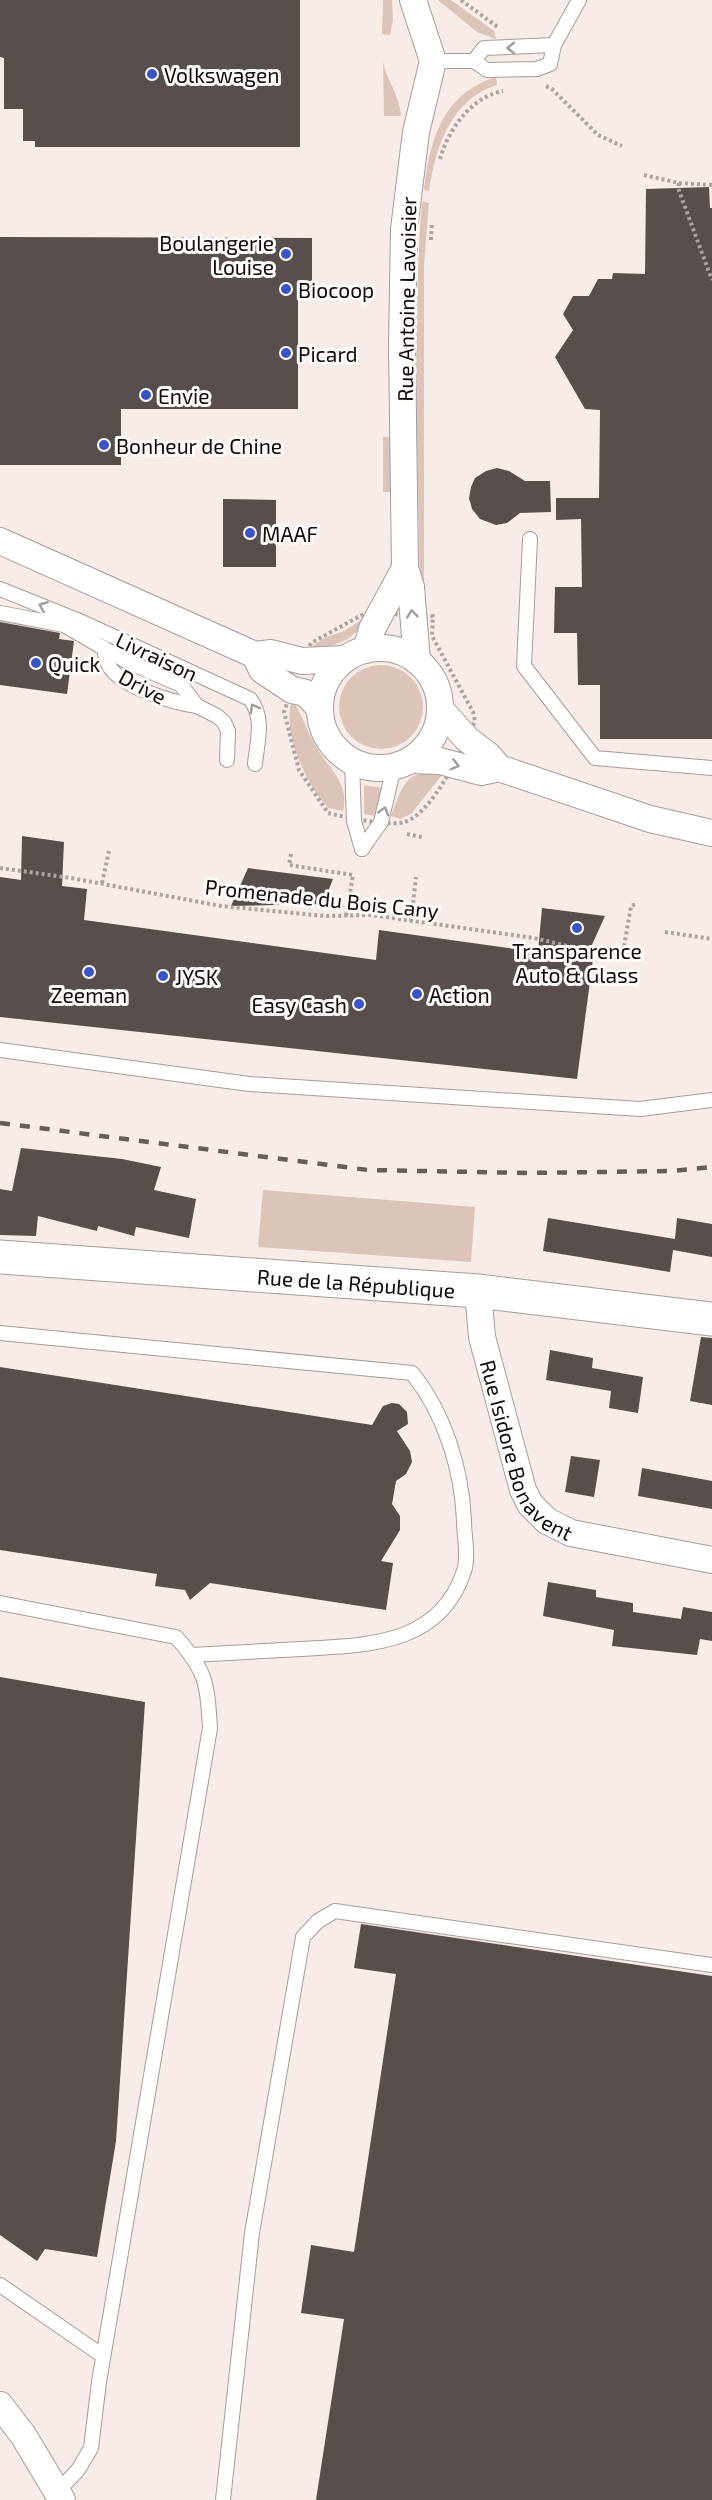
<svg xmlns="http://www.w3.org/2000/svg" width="712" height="2500" font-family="'Exo 2',sans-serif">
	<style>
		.green { fill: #dcc4b9 }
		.building { fill: #584f4c }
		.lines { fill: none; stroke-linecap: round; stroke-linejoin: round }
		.service-casing { stroke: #a69c98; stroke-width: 16 }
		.minor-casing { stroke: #a69c98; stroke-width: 28 }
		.tertiary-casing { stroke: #a69c98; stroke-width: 35 }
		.path { stroke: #aca3a0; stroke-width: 4; stroke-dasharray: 3 3; stroke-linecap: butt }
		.service { stroke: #fff; stroke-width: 14 }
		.minor { stroke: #fff; stroke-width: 26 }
		.tertiary { stroke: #fff; stroke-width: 33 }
		.rail { stroke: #645d5b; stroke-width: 4.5; stroke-dasharray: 10 10; stroke-linecap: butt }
		.oneway { stroke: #9f9d9d }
		.poi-dot { fill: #3954c6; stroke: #fffbf9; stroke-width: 2 }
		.labels { text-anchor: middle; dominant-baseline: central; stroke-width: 6; stroke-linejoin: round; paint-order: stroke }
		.poi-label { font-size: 21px; fill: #0e0a09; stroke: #fffbf9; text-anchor: start }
		.street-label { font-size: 21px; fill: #0e0a09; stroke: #fffbf9 }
	</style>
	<rect width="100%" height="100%" fill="#f7ece7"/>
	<g class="green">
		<polygon points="383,0 392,0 393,20 390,35 382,34"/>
		<polygon points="438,0 451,0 494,31 496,39 477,32"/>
		<path d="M383,62C387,81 400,96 401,116H384Z"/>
		<path d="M496,77L497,85C451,99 435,148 429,191L424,190C430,140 442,94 496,77Z"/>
		<path d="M422,201L429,203L424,265V601H420C419,468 411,334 422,201Z"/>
		<rect x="383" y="437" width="8" height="55"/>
		<path d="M368,615C358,638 336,648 311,648L322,639L346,630Z"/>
		<circle cx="381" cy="707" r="42"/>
		<path d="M292,701C302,713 305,726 312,739C323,765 351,780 343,811L328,808C307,785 281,732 292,701Z"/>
		<path d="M446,770L411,814L400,819L391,816C406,778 404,774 446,770Z"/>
		<polygon points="364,785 382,788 374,816 364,814"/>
		<polygon points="263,1190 475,1207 471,1262 258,1247"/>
	</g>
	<g class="building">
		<polygon points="0,0 300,0 300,147 35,147 35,141 23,141 23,109 4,109 4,58 0,57"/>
		<polygon points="709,187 710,208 712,208 712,739 600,739 600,685 578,685 577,633 554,633 555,587 582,587 581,519 556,520 556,498 599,498 600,410 585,409 555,357 573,330 563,314 573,296 589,296 598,279 612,279 613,273 645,274 646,189"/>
		<polygon points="0,237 312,238 312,300 298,300 298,409 121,409 121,465 0,465"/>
		<polygon points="497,468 509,471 525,481 550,481 551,512 520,513 507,523 496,525 480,519 472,509 469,498 471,487 475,478 486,471"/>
		<polygon points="223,499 276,500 276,567 223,567"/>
		<polygon points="0,622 60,633 59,639 74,641 67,694 0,685"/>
		<polygon points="22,836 64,842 62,886 87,889 84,920 376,960 379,930 538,952 542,908 605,916 586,958 593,959 577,1079 0,1017 0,877 21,880"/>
		<polygon points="248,868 255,869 333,879 323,904 231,906"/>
		<polygon points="21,1148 122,1159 161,1167 154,1190 196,1199 189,1238 136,1227 134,1236 98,1226 97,1231 38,1216 36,1236 0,1235 0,1189 12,1191"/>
		<polygon points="548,1218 675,1239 677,1218 712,1224 712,1257 673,1250 670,1272 543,1251"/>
		<polygon points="701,1337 712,1338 712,1405 690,1401"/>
		<polygon points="550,1350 593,1358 592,1368 643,1377 638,1413 609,1408 611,1391 546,1380"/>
		<polygon points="0,1367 372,1425 383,1406 392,1403 399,1404 407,1412 408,1424 397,1431 410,1451 412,1462 406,1474 396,1481 392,1504 400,1516 400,1530 381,1561 393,1563 386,1610 210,1583 190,1600 185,1590 155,1586 157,1574 0,1550"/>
		<polygon points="571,1456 600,1460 594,1497 565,1492"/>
		<polygon points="642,1468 712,1481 712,1509 638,1496"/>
		<polygon points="548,1582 596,1590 596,1597 633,1603 633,1612 681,1619 683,1607 712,1612 712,1641 700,1639 697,1655 612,1646 614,1630 543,1616"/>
		<polygon points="0,1677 145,1702 116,2141 97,2257 45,2249 37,2261 0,2235"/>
		<polygon points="361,1924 712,1976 712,2500 316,2500 344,2319 301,2313 311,2245 354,2252 396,1974 354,1968"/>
	</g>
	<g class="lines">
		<defs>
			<g id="service">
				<polyline points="433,61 474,61 487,70 537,69 550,64 554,45 579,0"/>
				<polyline points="474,61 484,48 554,45"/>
				<polyline points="530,539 524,666 595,758 712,768"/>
				<path d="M0,589L82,622L250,699C265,718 257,742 255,764"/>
				<polyline points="0,613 64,625 126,661 181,685 197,706 217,716 224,722 228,731 227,760"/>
				<path d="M104,648C105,654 106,661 109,666C121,687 174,703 197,706"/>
				<polyline points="352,762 354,821 362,849"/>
				<polyline points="362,849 381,822 394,767"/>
				<polyline points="0,1050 249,1084 640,1109 712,1100"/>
				<path d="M0,1333L412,1373C445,1414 462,1470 464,1521C464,1536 469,1557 464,1571C440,1646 366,1645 301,1649C264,1651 228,1653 192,1655"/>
				<path d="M0,1603L176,1637C207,1672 207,1683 210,1728L99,2382L91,2448L78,2470L57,2492"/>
				<polyline points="0,2285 103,2356"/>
				<polyline points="223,2500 252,2233 303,1937 318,1921 335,1911 712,1965"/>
			</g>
			<g id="minor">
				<polyline points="413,0 433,61 416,132 404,229 402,345 405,568 411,587 417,661"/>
				<polyline points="0,541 255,655 271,653 302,661 345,659"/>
				<circle cx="380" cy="708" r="60"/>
				<polyline points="366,650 372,629 405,568"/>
				<polyline points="255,655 262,670 292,690 306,693 320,709"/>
				<polyline points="441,710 467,739 489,756 499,768 650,819 712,833"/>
				<polyline points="410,760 440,761 481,772 499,768"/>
				<path id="s1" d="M478,1291L482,1337L523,1490L530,1504L547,1521L571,1533L712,1560"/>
				<polyline points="0,2405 23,2435 62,2500"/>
			</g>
			<g id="tertiary">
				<path id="s2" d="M0,1257L478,1291L712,1319"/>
			</g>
		</defs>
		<use href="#service" class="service-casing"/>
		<use href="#minor" class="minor-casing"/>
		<use href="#tertiary" class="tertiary-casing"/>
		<g class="path">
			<polyline points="461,0 499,28"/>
			<polyline points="546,86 552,89 598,135 622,146"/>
			<path d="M440,159C448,130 471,97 503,91"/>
			<polyline points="644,175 679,183 678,188 712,280"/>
			<polyline points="679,183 712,185"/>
			<polyline points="431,240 432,223"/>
			<path d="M371,610L402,615L433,616L432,636L473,712L475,721L471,730C460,754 431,814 405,822C391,827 344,817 328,813L299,770L284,712L299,668L311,643Z"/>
			<polyline points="407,834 422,837"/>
			<polyline points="291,854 289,865 353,875 346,916"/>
			<polyline points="0,868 71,878 221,906 325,916 371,915 534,938 622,959 639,951"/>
			<polyline points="102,883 109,851"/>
			<polyline points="411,921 416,877"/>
			<polyline points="665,932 712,939"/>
			<polyline points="622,958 631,906 636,904"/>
		</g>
		<use href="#service" class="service"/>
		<use href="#minor" class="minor"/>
		<use href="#tertiary" class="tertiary"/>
		<polyline class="rail" points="0,1123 368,1170 527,1173 672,1171 712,1167"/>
	</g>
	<defs><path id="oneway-chevron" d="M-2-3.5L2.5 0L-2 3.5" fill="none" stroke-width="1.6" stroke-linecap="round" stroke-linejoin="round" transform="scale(1.5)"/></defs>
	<g class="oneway">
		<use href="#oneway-chevron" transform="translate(511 48) rotate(180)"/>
		<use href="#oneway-chevron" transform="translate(43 606) rotate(-158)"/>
		<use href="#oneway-chevron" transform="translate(412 614) rotate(-96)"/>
		<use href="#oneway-chevron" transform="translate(254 708) rotate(-119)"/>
		<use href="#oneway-chevron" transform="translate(455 765) rotate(14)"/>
		<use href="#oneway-chevron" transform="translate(384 811) rotate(-74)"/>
	</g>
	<g class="poi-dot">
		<circle cx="152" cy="74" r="6"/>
		<circle cx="286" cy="254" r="6"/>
		<circle cx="286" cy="289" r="6"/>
		<circle cx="286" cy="353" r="6"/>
		<circle cx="146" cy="395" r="6"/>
		<circle cx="104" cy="445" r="6"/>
		<circle cx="250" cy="533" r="6"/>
		<circle cx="36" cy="663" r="6"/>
		<circle cx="577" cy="928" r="6"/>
		<circle cx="89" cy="972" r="6"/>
		<circle cx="163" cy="976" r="6"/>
		<circle cx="417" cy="994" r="6"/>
		<circle cx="359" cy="1004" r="6"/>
	</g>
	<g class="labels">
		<g class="poi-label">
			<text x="164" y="74">Volkswagen</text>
			<text x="274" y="242" text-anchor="end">Boulangerie<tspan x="274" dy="24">Louise</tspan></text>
			<text x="298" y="289">Biocoop</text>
			<text x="298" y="353">Picard</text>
			<text x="158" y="395">Envie</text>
			<text x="116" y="445">Bonheur de Chine</text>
			<text x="262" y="533">MAAF</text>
			<text x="48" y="663">Quick</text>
			<text x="577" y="950" text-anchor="middle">Transparence<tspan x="577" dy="24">Auto &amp; Glass</tspan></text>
			<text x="175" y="976">JYSK</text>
			<text x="89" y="994" text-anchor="middle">Zeeman</text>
			<text x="429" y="994">Action</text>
			<text x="347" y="1004" text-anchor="end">Easy Cash</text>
		</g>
		<g class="street-label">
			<text transform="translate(406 299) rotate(-89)">Rue Antoine Lavoisier</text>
			<text transform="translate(157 656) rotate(25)">Livraison</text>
			<text transform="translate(143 686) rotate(28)">Drive</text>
			<text transform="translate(322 898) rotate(6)">Promenade du Bois Cany</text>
			<text stroke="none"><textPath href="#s2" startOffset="357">Rue de la République</textPath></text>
			<text stroke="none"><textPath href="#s1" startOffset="171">Rue Isidore Bonavent</textPath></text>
		</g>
	</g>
</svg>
